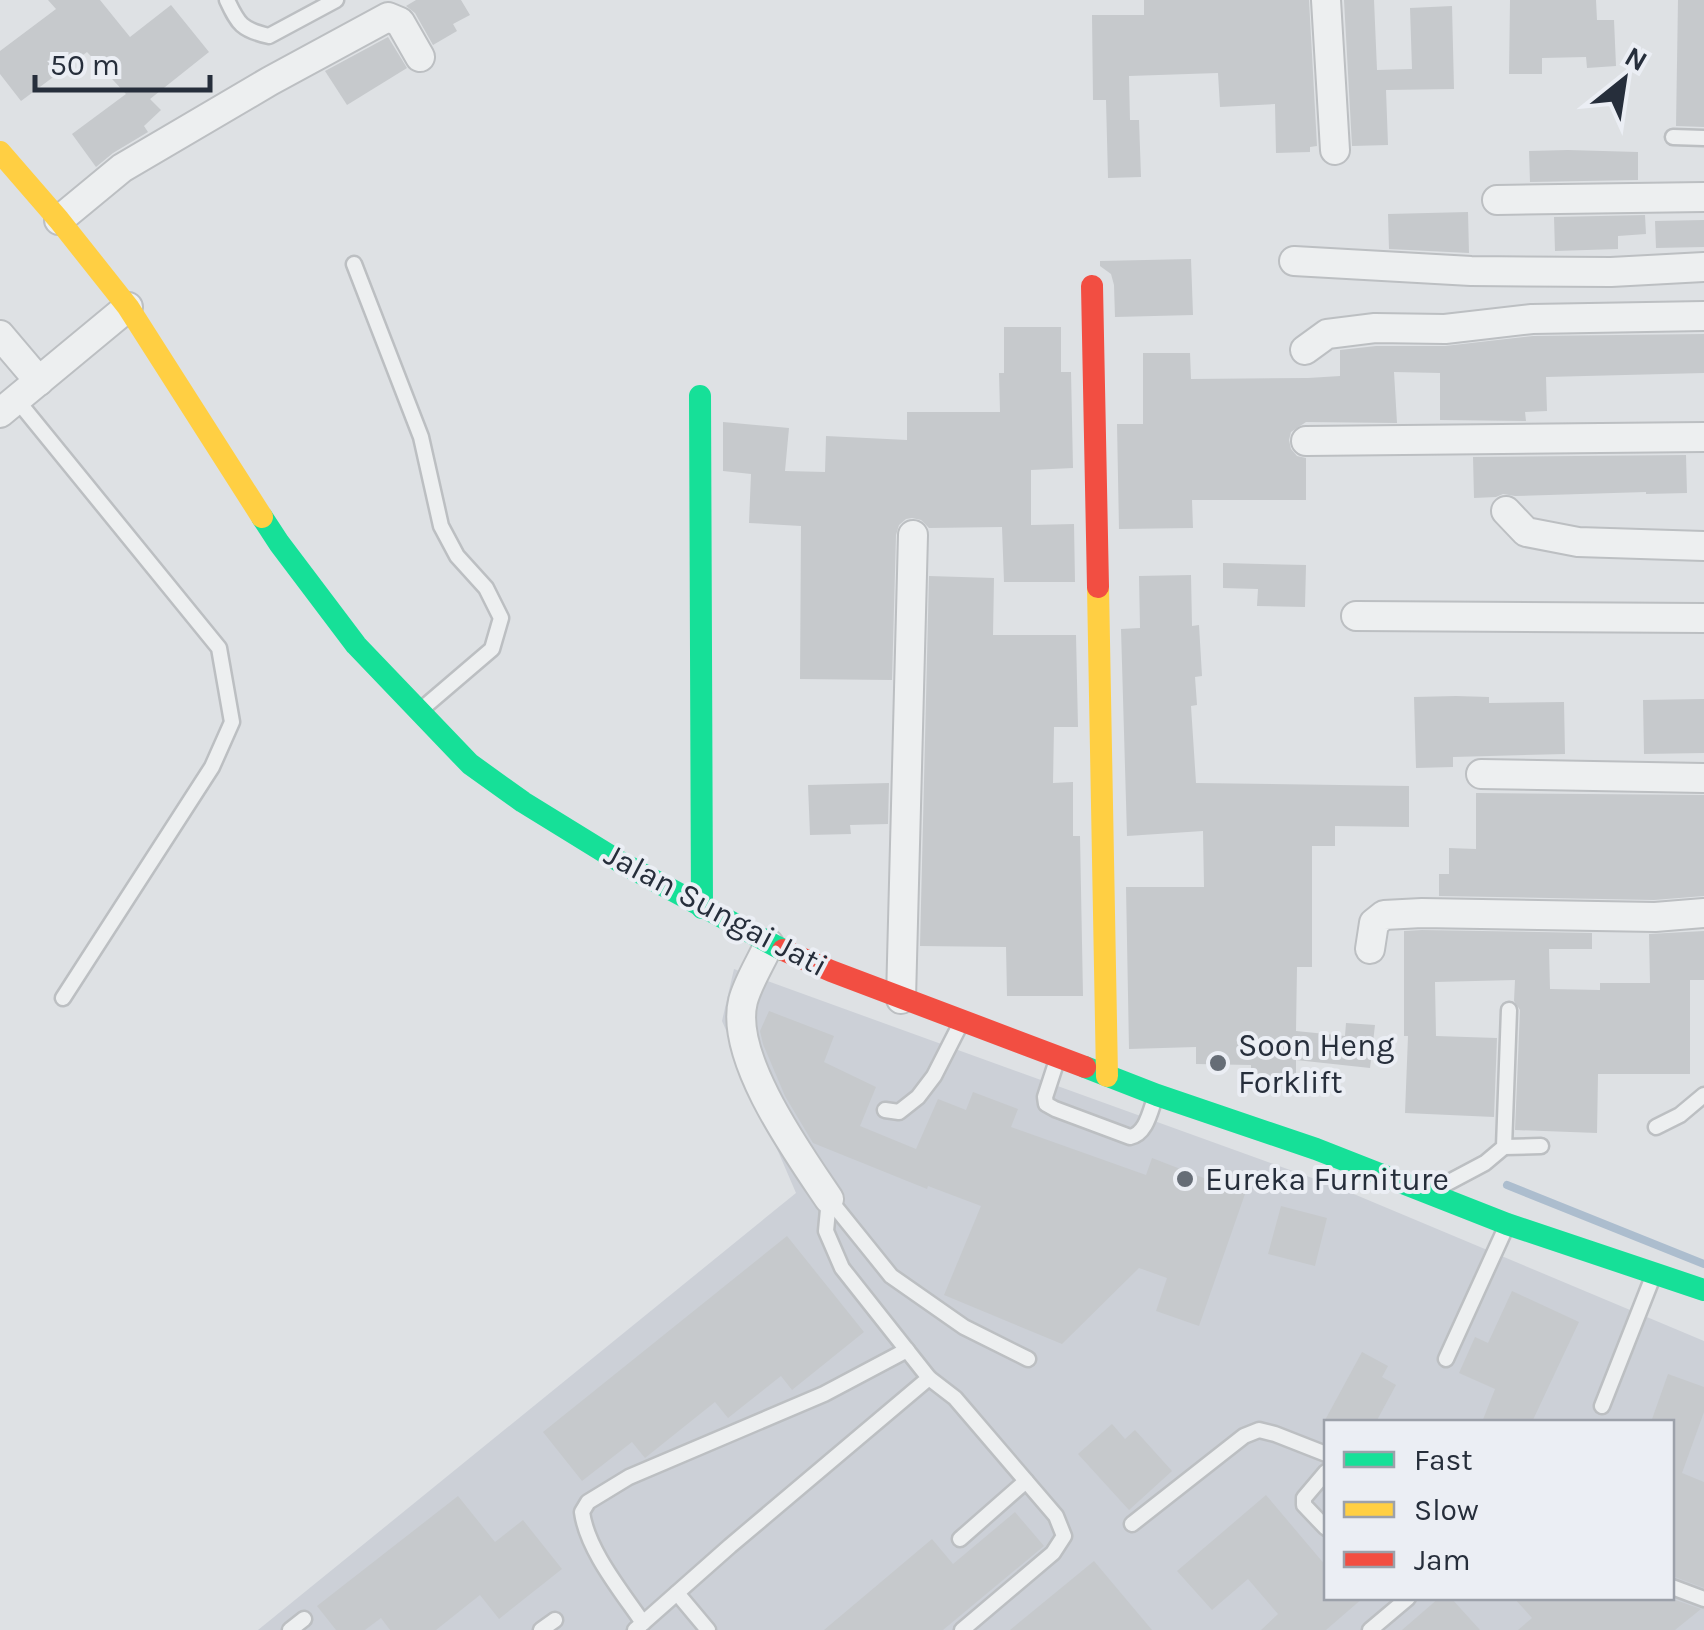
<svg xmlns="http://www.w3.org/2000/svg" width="1704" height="1630" font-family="Karla,sans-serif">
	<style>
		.built { fill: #ccd0d7; fill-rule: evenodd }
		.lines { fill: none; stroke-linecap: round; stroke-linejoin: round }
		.stream { stroke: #acbdce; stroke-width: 8 }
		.building { fill: #c6c9cc }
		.lane-casing { stroke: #bcbfc2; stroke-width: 19 }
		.street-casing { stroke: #bcbfc2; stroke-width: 32 }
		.lane { stroke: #edeff0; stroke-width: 14 }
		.street { stroke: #edeff0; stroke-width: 28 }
		.fast { stroke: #16e098; stroke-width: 22 }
		.slow { stroke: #ffcf43; stroke-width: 22 }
		.jam { stroke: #f24e42; stroke-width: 22 }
		.poi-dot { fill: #666d76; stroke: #ebeef4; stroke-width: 4 }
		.labels { text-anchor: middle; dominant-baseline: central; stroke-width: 8; stroke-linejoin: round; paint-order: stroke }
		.street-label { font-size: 32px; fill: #262e3b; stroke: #ebeef4 }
		.poi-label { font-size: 32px; fill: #262e3b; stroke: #ebeef4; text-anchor: start }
	</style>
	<rect width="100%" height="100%" fill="#dee1e4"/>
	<path class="built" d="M734,969L1337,1187L1704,1341V1630H258L796,1193L722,1021ZM1326,1422H1672V1598H1326Z"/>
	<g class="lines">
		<polyline class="stream" points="1507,1185 1704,1264"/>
	</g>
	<g class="building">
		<polygon points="48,0 100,0 130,37 171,5 209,52 150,99 161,110 144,126 148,132 113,153 96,167 72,134 126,94 87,52 21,101 0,74 0,51 56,9"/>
		<polygon points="416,0 461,0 470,15 453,24 457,31 433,45 415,13 406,6"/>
		<polygon points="1144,0 1309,0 1317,146 1310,147 1310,152 1276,153 1275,104 1220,107 1218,73 1129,76 1130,120 1139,120 1141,177 1108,178 1106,100 1093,100 1092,15 1144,15"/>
		<polygon points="1344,0 1374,0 1377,70 1412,69 1410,8 1452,6 1454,89 1386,90 1388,145 1352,146"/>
		<polygon points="1510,0 1596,0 1597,20 1614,20 1616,66 1587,68 1586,57 1542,58 1542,74 1509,74"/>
		<polygon points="1678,0 1704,0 1704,127 1676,126"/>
		<polygon points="388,37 407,68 347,105 325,71"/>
		<polygon points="1568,150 1638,152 1638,180 1530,182 1529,151"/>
		<polygon points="1468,212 1469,253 1389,249 1388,214"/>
		<polygon points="1645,215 1646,234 1618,236 1618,249 1555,251 1554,217"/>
		<polygon points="1704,220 1704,247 1656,248 1655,221"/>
		<polygon points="1191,259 1193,315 1115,317 1114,285 1111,274 1100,266 1100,261"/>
		<polygon points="1004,327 1061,327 1061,372 1071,372 1073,468 1031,470 1031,525 1074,524 1075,582 1004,582 1002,527 929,528 921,520 912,518 906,519 899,525 896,535 892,680 800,679 801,526 749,523 751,474 723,471 723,422 789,428 785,471 825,472 826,436 907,440 907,412 1000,412 999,373 1004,373"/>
		<polygon points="1704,334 1704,373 1546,377 1547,411 1525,412 1526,421 1440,420 1440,373 1394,372 1397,423 1306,422 1291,432 1289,440 1291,449 1297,456 1306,458 1306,500 1192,500 1193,528 1119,529 1117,424 1143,424 1143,353 1190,353 1191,379 1308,378 1340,376 1340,350 1376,346 1445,346 1533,336"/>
		<polygon points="1686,455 1687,493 1646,494 1646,492 1515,496 1503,494 1496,497 1474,498 1473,457"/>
		<polygon points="1223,563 1306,565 1305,607 1257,606 1258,589 1223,588"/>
		<polygon points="1191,575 1192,626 1199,625 1202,676 1195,677 1197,705 1191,706 1196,783 1409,786 1409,827 1335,826 1335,846 1312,846 1312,967 1297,967 1296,1031 1345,1036 1346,1023 1375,1025 1370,1068 1296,1060 1296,1080 1251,1079 1251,1065 1196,1064 1196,1047 1129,1049 1126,887 1204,887 1203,831 1127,836 1121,629 1140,628 1139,576"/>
		<polygon points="929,576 994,578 993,635 1076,635 1078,727 1054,727 1053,783 1073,782 1073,836 1080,836 1083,996 1007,996 1006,947 920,946"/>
		<polygon points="1456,696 1489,697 1489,703 1564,702 1565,754 1453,757 1453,767 1416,768 1414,697"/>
		<polygon points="1704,699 1704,753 1644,754 1643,700"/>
		<polygon points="889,783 888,824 850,825 851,834 810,835 808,785"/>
		<polygon points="1476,793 1704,795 1704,896 1654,900 1439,896 1439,874 1449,874 1449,848 1476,849"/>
		<polygon points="1422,930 1592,933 1592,949 1549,949 1550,989 1600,990 1600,983 1650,983 1649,934 1704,931 1704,980 1690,980 1690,1074 1598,1074 1597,1133 1515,1130 1520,1010 1514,1001 1515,980 1435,982 1436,1036 1497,1038 1494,1117 1405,1113 1408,1036 1404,1036 1404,931"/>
		<polygon points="769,1011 834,1036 824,1062 876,1087 860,1126 916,1149 938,1099 966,1110 973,1092 1018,1109 1011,1127 1146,1175 1152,1158 1245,1194 1199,1326 1156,1311 1167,1278 1139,1268 1062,1344 944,1295 981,1206 928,1186 927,1189 813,1143 785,1096 763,1044 760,1031"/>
		<polygon points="1281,1206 1327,1218 1315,1266 1268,1254"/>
		<polygon points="787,1236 864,1332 792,1390 781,1376 728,1418 715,1402 645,1458 632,1442 582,1481 543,1432"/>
		<polygon points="1512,1291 1579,1322 1532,1422 1482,1422 1495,1389 1459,1373 1475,1337 1488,1343"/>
		<polygon points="1362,1352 1388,1366 1382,1377 1396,1385 1376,1422 1324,1422"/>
		<polygon points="1668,1374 1704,1387 1704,1412 1682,1473 1704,1482 1704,1588 1672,1576 1672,1422 1651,1422"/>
		<polygon points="1112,1424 1125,1439 1135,1430 1172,1471 1129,1510 1078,1454"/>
		<polygon points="1266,1495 1326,1566 1326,1598 1363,1598 1326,1630 1261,1630 1278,1614 1248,1579 1212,1610 1177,1571"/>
		<polygon points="458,1496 495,1542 523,1520 562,1569 499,1619 480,1595 436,1630 390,1630 381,1618 365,1630 336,1630 317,1606"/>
		<polygon points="1015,1512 1044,1546 943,1630 824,1630 932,1539 953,1564"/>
		<polygon points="1094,1561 1152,1630 1010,1630"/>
		<polygon points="1439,1598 1451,1598 1480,1630 1402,1630"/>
		<polygon points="1514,1598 1670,1598 1701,1609 1675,1630 1518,1630 1532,1618"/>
	</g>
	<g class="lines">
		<defs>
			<g id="lane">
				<path d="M227,0C238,24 242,30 269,36L336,0"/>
				<polyline points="1673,137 1704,138"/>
				<polyline points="354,264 421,437 441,526 457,556 486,588 501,618 492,649 423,708"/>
				<polyline points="17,400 219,648 232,722 212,767 63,998"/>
				<path d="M1058,1057L1045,1097L1046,1104L1055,1109L1130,1137C1146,1134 1150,1112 1155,1098"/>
				<polyline points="885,1110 899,1112 918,1097 934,1076 961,1023"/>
				<polyline points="1656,1127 1680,1115 1704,1095"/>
				<polyline points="1504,1147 1541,1146"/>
				<polyline points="1436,1189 1485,1163 1504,1147 1509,1010"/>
				<polyline points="829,1199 891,1276 964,1327 1028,1359"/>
				<polyline points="1446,1359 1507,1225"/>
				<polyline points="929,1378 955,1398 1056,1516 1064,1536 1053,1553 962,1630"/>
				<polyline points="1602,1406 1654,1274"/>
				<polyline points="1132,1524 1244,1436 1259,1430 1275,1434 1326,1454"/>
				<polyline points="1326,1528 1304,1505 1304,1498 1326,1472"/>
				<polyline points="960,1539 1026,1481"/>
				<polyline points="1672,1587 1704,1599"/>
				<polyline points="677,1593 708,1630"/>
				<path d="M643,1623C622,1592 587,1550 582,1512L588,1502L629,1477L824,1394L907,1350"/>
				<polyline points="290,1630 304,1619"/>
				<polyline points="541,1630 555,1620"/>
				<polyline points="635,1630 730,1546 929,1378 842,1268 826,1231 829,1199"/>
				<polyline points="1370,1630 1408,1598"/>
			</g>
			<g id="street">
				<polyline points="1326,0 1335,150"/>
				<polyline points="1497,200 1704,197"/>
				<polyline points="59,220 122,168 270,81 388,17 400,22 420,57"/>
				<polyline points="1294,261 1471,271 1611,272 1704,267"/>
				<polyline points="0,335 39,381"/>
				<polyline points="1305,350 1327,334 1375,328 1445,329 1532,319 1704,316"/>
				<polyline points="0,413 128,307"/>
				<polyline points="1306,441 1704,437"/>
				<polyline points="1506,511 1526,532 1578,542 1704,546"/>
				<polyline points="1356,616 1704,618"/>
				<polyline points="1481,774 1704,778"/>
				<path d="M769,944C761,962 748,982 743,1001C729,1057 798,1153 829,1199"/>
				<polyline points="1370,949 1374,923 1384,915 1422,913 1655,917 1704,913"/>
				<polyline points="901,999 913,535"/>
			</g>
		</defs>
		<use href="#lane" class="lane-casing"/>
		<use href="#street" class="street-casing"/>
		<use href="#lane" class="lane"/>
		<use href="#street" class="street"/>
		<g class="fast">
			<polyline points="700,396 702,908"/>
			<polyline points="262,517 279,543 356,645 470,764 523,802 622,863 783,950"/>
			<polyline points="1085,1067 1157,1095 1316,1149 1507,1224 1704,1290"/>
		</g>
		<g class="slow">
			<polyline points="0,152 59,220 128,307 262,517"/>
			<polyline points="1098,587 1107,1076"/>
		</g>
		<g class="jam">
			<polyline points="1092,286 1098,587"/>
			<polyline points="783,950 831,971 1085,1067"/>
		</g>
	</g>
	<g class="poi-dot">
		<circle cx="1218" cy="1063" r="10"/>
		<circle cx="1185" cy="1179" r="10"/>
	</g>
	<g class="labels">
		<g class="street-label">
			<text transform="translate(716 910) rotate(28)">Jalan Sungai Jati</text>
		</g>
		<g class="poi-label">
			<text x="1238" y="1045">Soon Heng<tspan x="1238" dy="37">Forklift</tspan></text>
			<text x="1205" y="1179">Eureka Furniture</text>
		</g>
	</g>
	<rect x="1324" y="1420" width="350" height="180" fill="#ebeef4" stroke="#9ca1aa" stroke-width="2.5"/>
	<rect x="1344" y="1452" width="50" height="15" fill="#16e098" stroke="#9ca1aa" stroke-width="2.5"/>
	<text x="1414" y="1470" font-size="30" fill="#262e3b">Fast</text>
	<rect x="1344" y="1502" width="50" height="15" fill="#ffcf43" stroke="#9ca1aa" stroke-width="2.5"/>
	<text x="1414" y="1520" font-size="30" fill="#262e3b">Slow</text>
	<rect x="1344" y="1552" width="50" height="15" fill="#f24e42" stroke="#9ca1aa" stroke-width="2.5"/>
	<text x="1414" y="1570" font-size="30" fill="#262e3b">Jam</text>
	<g transform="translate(1624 80) rotate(30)" stroke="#ebeef4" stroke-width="8" paint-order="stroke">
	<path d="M0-8L18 38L0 25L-18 38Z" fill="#262e3b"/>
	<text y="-15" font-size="28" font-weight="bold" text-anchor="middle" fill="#262e3b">N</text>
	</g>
	<path d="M35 75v15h175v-15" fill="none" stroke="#262e3b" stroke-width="5"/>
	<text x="50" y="75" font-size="30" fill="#262e3b" stroke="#ebeef4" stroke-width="8" paint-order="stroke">50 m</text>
</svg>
